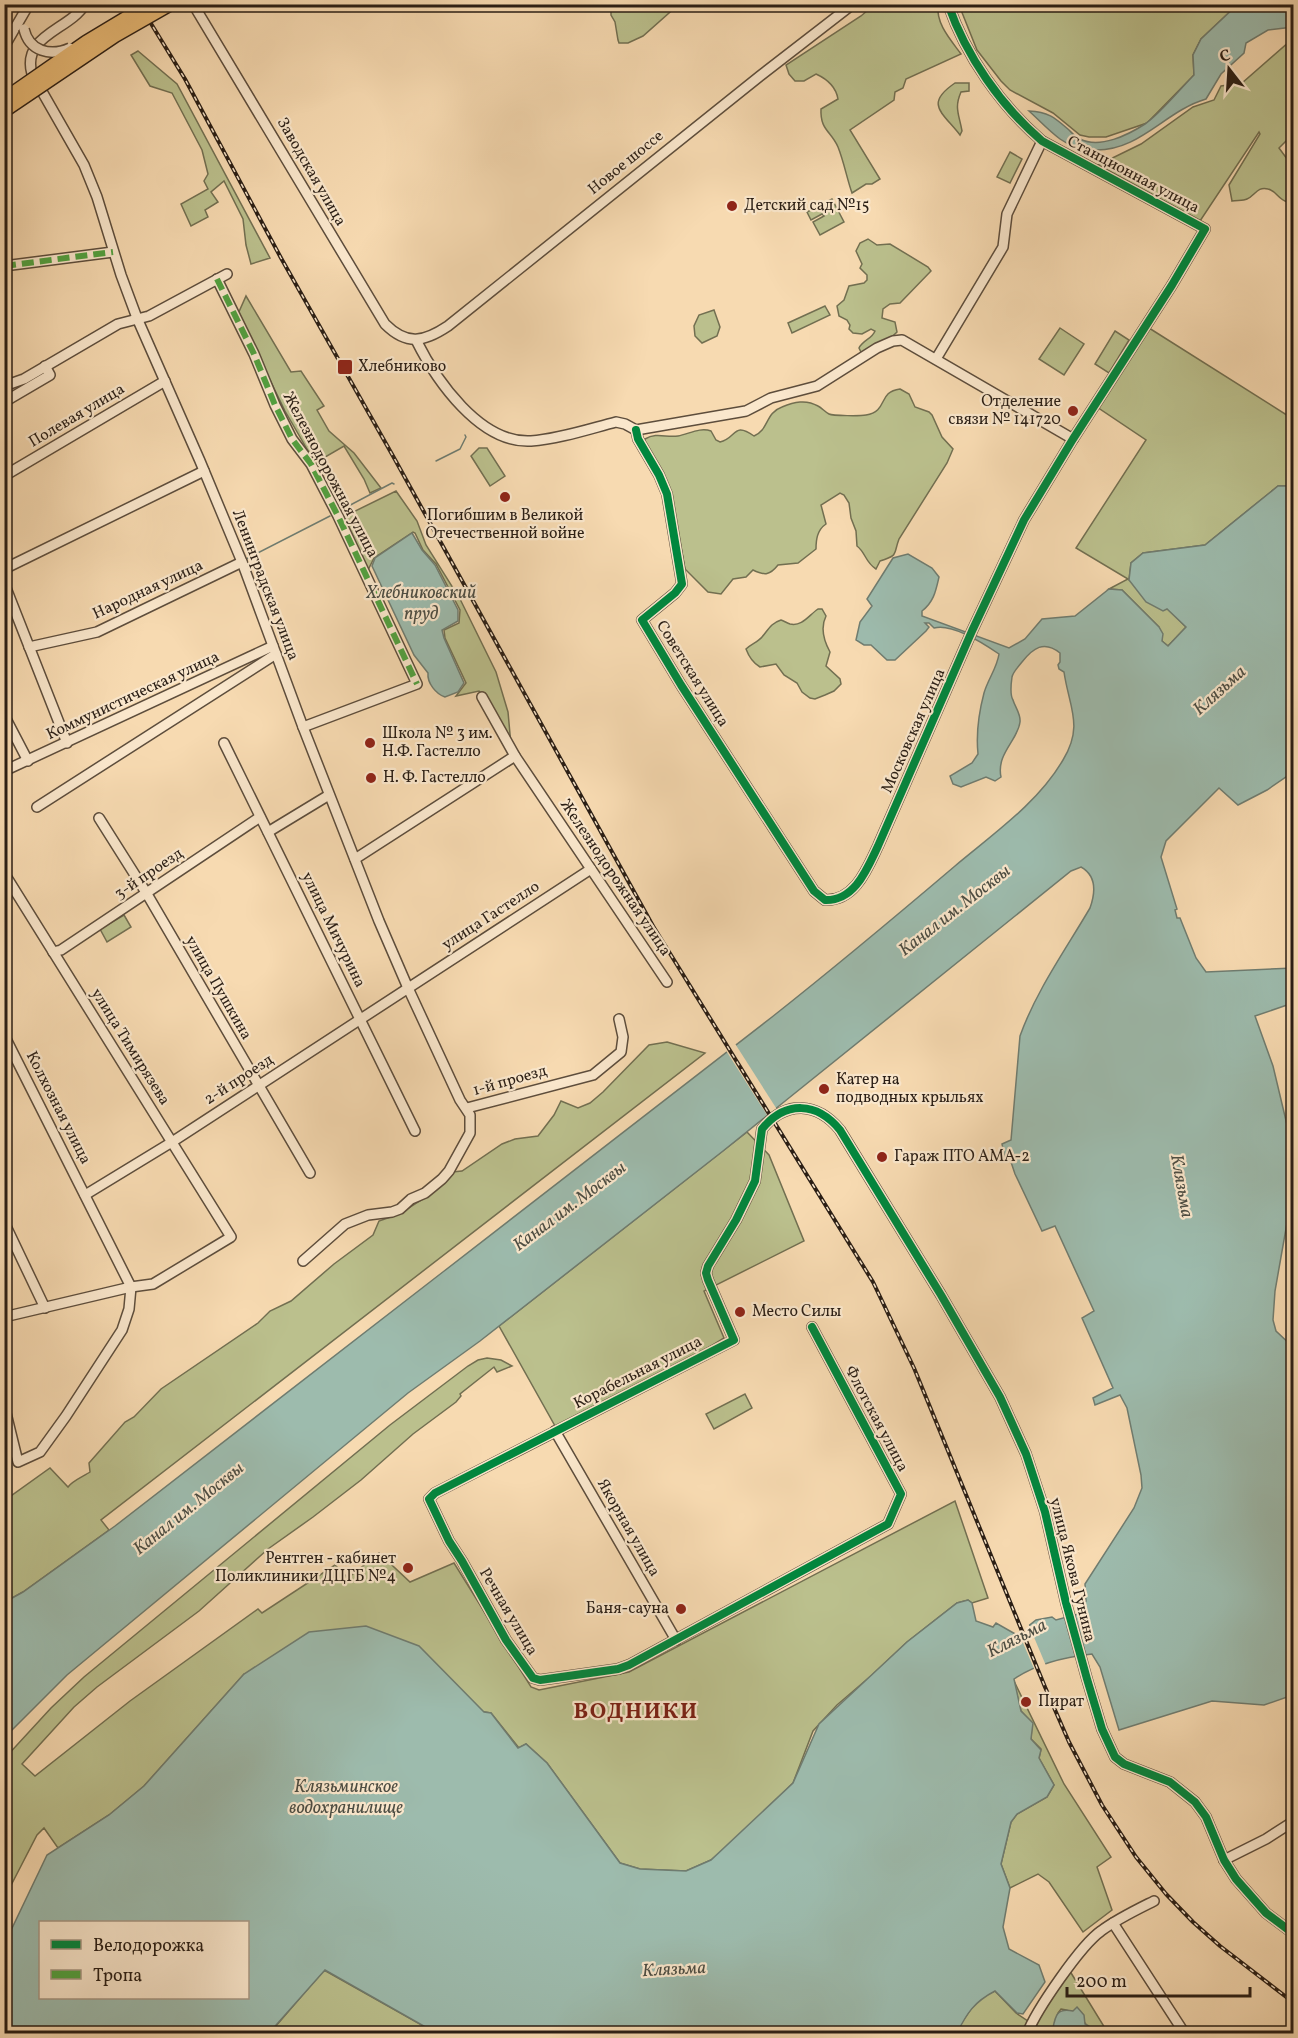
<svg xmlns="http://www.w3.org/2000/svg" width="1298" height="2038" font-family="Vollkorn,serif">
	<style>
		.green { fill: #bbc08d; stroke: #726f51; stroke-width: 1.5 }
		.water { fill: #9dbbad; stroke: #6f7c70; stroke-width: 1.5; fill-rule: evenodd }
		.pier { fill: #f7dab1 }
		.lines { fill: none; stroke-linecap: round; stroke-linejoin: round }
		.stream { stroke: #6f7c70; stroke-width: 1.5 }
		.minor-casing { stroke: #5d4d3c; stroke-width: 12 }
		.minor { stroke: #fae7cc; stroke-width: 9 }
		.rail-casing { stroke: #2a1e15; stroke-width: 4 }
		.rail { stroke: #fae7cc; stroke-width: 1.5; stroke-dasharray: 4.5; stroke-linecap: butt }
		.minor-bridge-casing { stroke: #5d4d3c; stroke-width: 12; stroke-linecap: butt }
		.major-bridge-casing { stroke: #2a1e15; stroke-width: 15; stroke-linecap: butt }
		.minor-bridge { stroke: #fae7cc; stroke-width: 9 }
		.major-bridge { stroke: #ecbd78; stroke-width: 12 }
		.quiet { stroke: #51a240; stroke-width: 6; stroke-dasharray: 12 6; stroke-linecap: butt }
		.cycleway-casing { stroke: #fae7cc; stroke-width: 11 }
		.cycleway { stroke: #00873e; stroke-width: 8 }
		.poi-dot { fill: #8f2418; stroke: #fae7cc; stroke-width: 2 }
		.labels { text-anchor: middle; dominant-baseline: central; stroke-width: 4.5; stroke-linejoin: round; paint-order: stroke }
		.street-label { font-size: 16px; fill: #2a1e15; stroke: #fae7cc }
		.poi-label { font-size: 16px; fill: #2a1e15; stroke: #fae7cc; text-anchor: start }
		.water-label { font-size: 18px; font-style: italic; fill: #4c4d43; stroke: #fae7cc }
		.district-label { font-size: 22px; font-weight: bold; letter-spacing: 1.5px; fill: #7a1f14; stroke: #fae7cc }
	</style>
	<rect width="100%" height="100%" fill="#f7dab1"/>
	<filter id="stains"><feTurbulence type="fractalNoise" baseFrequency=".00333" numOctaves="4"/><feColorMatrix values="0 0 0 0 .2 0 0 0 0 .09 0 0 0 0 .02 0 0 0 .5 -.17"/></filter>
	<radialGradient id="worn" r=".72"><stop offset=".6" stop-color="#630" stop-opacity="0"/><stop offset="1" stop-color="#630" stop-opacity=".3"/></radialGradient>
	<g class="green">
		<path d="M875,4L938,5C936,24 950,39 961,54L906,79L903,88L895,92L894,100L850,130L880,179L872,184H866L852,193C847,179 844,162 838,147C831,131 820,130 821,109L838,99C836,87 827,79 816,74L804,81H795L789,74L786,65L861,16Z"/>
		<polygon points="611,5 678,5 643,36 628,43 619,43 618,40 615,22 611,15"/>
		<polygon points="959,5 1237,5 1201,39 1193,55 1194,75 1147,123 1106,137 1089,137 1080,135 1053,113 1010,90 1001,81 977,50"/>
		<path d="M1293,41V128L1288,139L1279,148L1293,167V198L1288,202C1278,200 1277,191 1268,189C1257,186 1255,196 1247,199C1243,201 1237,200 1232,201L1229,185L1260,134L1259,132L1200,221L1098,165L1141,144L1193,107L1214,100L1221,86L1242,83L1289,42Z"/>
		<polygon points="138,51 177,84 270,258 251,264 246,245 243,219 224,181 211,192 218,202 205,210 208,217 191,226 181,204 208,189 204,181 208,174 202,150 172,93 150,86 131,55"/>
		<path d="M955,83H969V91L961,92C954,108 959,114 962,131L960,135C942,112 924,104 955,83Z"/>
		<polygon points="1010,152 1022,159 1010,183 997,177"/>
		<polygon points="832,199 844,222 820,235 813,222 824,216 822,214 811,220 807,212"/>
		<path d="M868,239L877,245L890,244L928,267L931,271L900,303L890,304L883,309L882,318L895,322L897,332C890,340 875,345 866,353L861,352L859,348C863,340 872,339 875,331L871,329L862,334L853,333L849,329L850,325L847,320L839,316L837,306L844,300L849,286L864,283L867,280V275L860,268L862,264L856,251L860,243Z"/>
		<polygon points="246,296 291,372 301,371 324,406 317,410 329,431 354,453 381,488 370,493 364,479 344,446 315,463 285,411 238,314"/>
		<polygon points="825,306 830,315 792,333 788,323"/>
		<polygon points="714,310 720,327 717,336 702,343 695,336 694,326 699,315"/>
		<polygon points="1060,328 1084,344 1064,375 1039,359"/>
		<polygon points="1149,328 1293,419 1293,480 1287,486 1278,486 1205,545 1143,553 1131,563 1129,580 1167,608 1186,627 1168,646 1162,641 1159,627 1122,590 1109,589 1128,579 1076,548 1146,440 1097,407"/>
		<polygon points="1115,331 1129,340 1109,373 1095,364"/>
		<path d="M900,389L909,394L915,407L929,412L932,415L942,437L953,449L947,463L899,539C893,555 899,555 880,561L876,569C865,562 866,553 857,546L856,531L851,518L849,503L844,495L840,493L821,505L826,524C817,530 816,540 816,549L798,563L778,565C770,575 765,576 753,570L746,577L733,579L721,594L708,592L685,569L672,499L666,479L644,444L645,439C657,432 666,438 678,436C689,434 700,427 711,431L716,440L720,442C737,438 733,421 754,436C769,430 765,413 782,407C794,402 806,399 818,406C822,408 825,412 829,414C833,416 861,416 866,415C889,411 877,392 900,389Z"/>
		<polygon points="479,448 487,448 505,476 490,486 471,456"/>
		<polygon points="396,491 417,521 426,545 460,599 496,672 508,712 511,745 484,696 479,691 456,696 466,683 445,638 444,630 459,623 460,610 436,564 423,550 415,533 413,532 374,558 367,572 341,518"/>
		<path d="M818,609H822L826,616C820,628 824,641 830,652L826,666L840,679L841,684L834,691L825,695L815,699L810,698L802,692L797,683L784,675L776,664L760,667C753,663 749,657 746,649C751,644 758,642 762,637C768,630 771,623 781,620C784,621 787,623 790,624C802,627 809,615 818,609Z"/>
		<polygon points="124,915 131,927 107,942 100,929"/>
		<path d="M667,1042L705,1053L101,1520L109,1530L23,1592L5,1602L4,1501L50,1468L68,1487C72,1481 84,1476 90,1472L89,1463L125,1422L134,1417L161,1389L258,1323L270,1311L291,1301L334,1264L373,1235L379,1221L399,1214L423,1199L452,1172L462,1171L502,1144L515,1139L538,1136L554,1115L561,1101L578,1108L590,1103L603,1092L649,1045Z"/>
		<polygon points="747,1132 769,1155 804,1241 704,1291 724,1338 643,1389 559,1433 499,1326"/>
		<polygon points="487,1358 501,1360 512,1366 497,1372 494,1367 460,1394 461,1396 456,1402 413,1434 361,1480 313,1517 268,1549 199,1611 97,1687 74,1707 22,1764 35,1776 130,1701 258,1609 262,1613 335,1565 348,1578 379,1553 410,1582 454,1563 531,1687 539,1690 629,1672 955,1501 988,1598 972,1603 968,1600 957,1603 907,1642 872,1675 837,1705 813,1731 793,1783 740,1835 711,1860 686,1871 640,1869 620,1863 547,1763 526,1744 519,1748 491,1713 244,1674 144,1786 109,1815 58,1848 44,1828 37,1835 5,1897 5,1758 51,1708 84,1677 390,1425 468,1366 478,1360"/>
		<polygon points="745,1394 752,1408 714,1429 706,1414"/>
		<polygon points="1013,1679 1064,1784 1111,1857 1097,1867 1112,1910 1083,1932 1049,1882 1038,1874 1010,1888 1001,1864 1011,1822 1017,1814 1047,1797 1054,1785 1039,1758 1041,1749 1031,1739 1032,1723 1021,1711"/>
		<path d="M1068,1968L1108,2033H1092C1082,2019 1080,2012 1061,2009L1058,2013L1052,2033L955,2034C965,2017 976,1997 995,1991L1016,2013L1031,2023Z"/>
		<polygon points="324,1970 436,2033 269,2034"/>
	</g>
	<g class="water">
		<path d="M1237,5H1293V27L1268,30L1246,43L1244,53L1221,74L1206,99C1165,111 1140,151 1095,150C1081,149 1071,147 1060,139C1049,131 1039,120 1029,111C1049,112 1055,118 1069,130C1072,133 1076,138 1080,139C1100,149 1128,135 1145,124C1159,115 1181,88 1194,75L1193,55L1201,39Z"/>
		<path d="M1293,480V772L1267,790L1238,805L1219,788L1166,841L1161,857L1177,909L1175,910L1177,918H1180L1196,958L1206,972L1293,968V1003L1255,1016L1273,1066L1288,1129L1293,1142V1189L1275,1291L1273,1320L1276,1331L1293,1347V1695L1264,1705L1212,1701L1119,1730L1100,1667L1092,1654C1065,1657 1036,1664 1014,1679L1021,1711L1033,1723L1031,1739L1041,1750L1039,1758L1054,1785L1047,1797L1017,1814L1011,1822L1001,1864L1010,1888L1003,1927L1009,1949L1039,1965L1045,1982L1023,2014L1017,2013L995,1991C974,2002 967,2013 957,2033H436L325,1970L269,2033H5L4,1945L47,1855L109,1815L144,1786L244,1674L309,1632L366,1626L419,1646L484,1712L491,1713L518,1748L526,1744L547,1763L620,1863L640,1869L686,1871L711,1860L793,1783L819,1724L907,1642L957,1603L968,1600L972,1603L976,1621L993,1627L996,1623L1017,1635L1036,1620L1052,1617L1056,1620L1078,1614L1086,1601L1085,1584L1134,1508L1142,1488L1141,1475L1127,1408L1120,1395L1095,1405L1093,1398L1113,1388L1082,1318L1094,1311L1055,1226L1042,1231L1015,1174L1009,1156L1005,1158L1002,1144L1011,1140L1020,1036C1036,991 1066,949 1090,908C1095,894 1097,876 1081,867L1071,871L723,1151L480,1341L408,1393L67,1675L5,1737V1602L23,1592L115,1526C334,1356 553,1187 772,1017C834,968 895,917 955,866C993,834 1038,803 1063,760C1084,726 1069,707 1064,672L1059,669L1058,665L1060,662V653C1044,640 1033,648 1022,662C1018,667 1013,672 1012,677C1011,684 1010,695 1013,700C1015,707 1021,714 1020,722C1018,740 996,754 1001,777L995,781L986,777L961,787L953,784L950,776L972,763L978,754C976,734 979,712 984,693C988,679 997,668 999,654C983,643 952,623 934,628L929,623H925L929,627L926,631L895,660H887L871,645H864L856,640L860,622L872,606L867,599L893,558L908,554L932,568L939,577C936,590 934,602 922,611V616L1009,648L1025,639L1042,619L1075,616L1109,589L1122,590L1159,627L1163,634L1162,641L1168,646L1186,627L1167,609L1163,611L1146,602L1129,580L1131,563L1143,553L1205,545L1278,486H1287ZM40,1922H248V1998H40Z"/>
		<path d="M412,533L422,550L435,565L458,610V621L442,630L444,638L464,683L458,692L445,697C436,694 427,683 428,673L414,655L372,566L375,558Z"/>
		<path d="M1077,2007L1084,2015L1085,2024L1089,2026L1092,2033H1052C1055,2018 1055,2007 1073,2011Z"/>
	</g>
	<g class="pier">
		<polygon points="734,1042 778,1111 769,1118 725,1049"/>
		<polygon points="1028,1623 1047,1668 1035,1671 1018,1631"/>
	</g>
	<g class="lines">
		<g class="stream">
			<polyline points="436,461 460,449 466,437 465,435"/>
			<polyline points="341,510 392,483 394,484"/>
			<polyline points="246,559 330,516"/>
		</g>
		<defs>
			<g id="minor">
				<path d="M85,4C70,30 21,35 32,74L84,165L97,197L121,275L137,318L200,461L242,562L303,727L379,921L408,988L460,1100L470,1115V1133L449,1171L442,1179L425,1193L411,1199L400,1209L392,1212L368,1215L345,1224L303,1261"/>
				<path d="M193,4L385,324C407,346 424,342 448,326L760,76L853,4"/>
				<polyline points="4,47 29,4"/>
				<polyline points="4,266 113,252"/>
				<polyline points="217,279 254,354 275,405 292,439 311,464 338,516 417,684 303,727"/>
				<path d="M416,340C436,380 480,444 531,441C559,439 589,429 616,422L625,424L636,430L746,411L771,398L817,386L877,348L893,341L902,340L1073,439"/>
				<polyline points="936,359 1003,247 1007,214 1042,141"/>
				<polyline points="4,386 24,379 118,324 149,316 227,274"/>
				<polyline points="4,402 50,375 45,366"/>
				<path d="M636,430L638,439L659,475L667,494L682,584L675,593L642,620L681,685L814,891L825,900C855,901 867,869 878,846L972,631L1024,520L1073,439L1172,285L1205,229L1042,141C1001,106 966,56 948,4"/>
				<polyline points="4,476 165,381"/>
				<polyline points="4,569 204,471"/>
				<polyline points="4,583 67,743"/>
				<polyline points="29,647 97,632 242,562"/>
				<polyline points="482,697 515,756 667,982"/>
				<polyline points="4,715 28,761"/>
				<polyline points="224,743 415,1131"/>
				<polyline points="4,771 273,646"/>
				<polyline points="37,807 276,654"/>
				<polyline points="99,818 147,894 310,1173"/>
				<polyline points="268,832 329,795"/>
				<polyline points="355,859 515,756"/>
				<polyline points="4,873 231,1237 153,1284 131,1287 4,1317"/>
				<polyline points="53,952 61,950 260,817"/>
				<polyline points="4,1035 131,1287"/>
				<polyline points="467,1108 593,1075 621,1052 623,1037 619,1019"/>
				<polyline points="85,1195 172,1142 591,869"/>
				<polyline points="4,1222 45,1308"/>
				<path d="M812,1327L901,1494L888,1524L629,1665L618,1669L540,1680L533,1678L506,1640L462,1561L449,1541L429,1499L435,1493L734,1340L708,1280L706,1273L708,1266L736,1220L755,1181L762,1129C786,1100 817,1102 840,1130L941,1295L1000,1397L1026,1454L1045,1512L1066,1603L1087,1679L1102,1729L1115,1757L1124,1764L1170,1782L1195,1802L1206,1817L1224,1860L1236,1879L1266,1913L1294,1934"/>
				<polyline points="4,1405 18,1462 40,1452 66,1416 122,1330 129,1309 131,1287"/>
				<polyline points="555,1431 676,1640"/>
				<polyline points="1224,1860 1266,1839 1294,1821"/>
				<polyline points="1113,1923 1185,2034"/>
				<path d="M1027,2034C1036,2010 1081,1945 1101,1931C1117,1919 1136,1910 1154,1901"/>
			</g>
		</defs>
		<use href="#minor" class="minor-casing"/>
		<use href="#minor" class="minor"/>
		<defs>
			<g id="rail">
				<polyline points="139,4 185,79 281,258 393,456 653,926 873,1282 914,1368 1045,1687 1069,1742 1102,1805 1136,1857 1166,1894 1193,1922 1220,1946 1294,2003"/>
				<polyline points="4,9 6,4"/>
			</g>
		</defs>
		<use href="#rail" class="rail-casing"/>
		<use href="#rail" class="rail"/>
		<defs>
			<path id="minor-bridge" d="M24,29C29,51 50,57 70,48"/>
			<g id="major-bridge">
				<polyline points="4,99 86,42 149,4"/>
				<polyline points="4,111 115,36 171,4"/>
			</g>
		</defs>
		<use href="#minor-bridge" class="minor-bridge-casing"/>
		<use href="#major-bridge" class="major-bridge-casing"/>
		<use href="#minor-bridge" class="minor-bridge"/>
		<use href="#major-bridge" class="major-bridge"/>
		<g class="quiet">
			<polyline points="4,266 113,252"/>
			<polyline points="217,279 254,354 275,405 292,439 311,464 338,516 417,684"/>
		</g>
		<defs>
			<g id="cycleway">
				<path d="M636,430L638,439L659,475L667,494L682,584L675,593L642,620L681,685L814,891L825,900C855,901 867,869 878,846L972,631L1024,520L1073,439L1172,285L1205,229L1042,141C1001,106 966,56 948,4"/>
				<path d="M812,1327L901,1494L888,1524L629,1665L618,1669L540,1680L533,1678L506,1640L462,1561L449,1541L429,1499L435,1493L734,1340L708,1280L706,1273L708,1266L736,1220L755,1181L762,1129C786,1100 817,1102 840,1130L941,1295L1000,1397L1026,1454L1045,1512L1066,1603L1087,1679L1102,1729L1115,1757L1124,1764L1170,1782L1195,1802L1206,1817L1224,1860L1236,1879L1266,1913L1294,1934"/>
			</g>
		</defs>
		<use href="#cycleway" class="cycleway-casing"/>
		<use href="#cycleway" class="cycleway"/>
	</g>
	<g class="poi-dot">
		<circle cx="732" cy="206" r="6"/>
		<rect x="337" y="359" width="16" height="16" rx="3"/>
		<circle cx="1073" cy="411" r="6"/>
		<circle cx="505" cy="497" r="6"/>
		<circle cx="370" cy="743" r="6"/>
		<circle cx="371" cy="778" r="6"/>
		<circle cx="824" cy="1089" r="6"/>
		<circle cx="882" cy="1157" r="6"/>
		<circle cx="740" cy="1312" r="6"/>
		<circle cx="408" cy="1568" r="6"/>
		<circle cx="681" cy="1609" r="6"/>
		<circle cx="1026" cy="1702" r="6"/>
	</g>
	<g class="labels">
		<g class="street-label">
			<text transform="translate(626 163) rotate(-39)">Новое шоссе</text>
			<text transform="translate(311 172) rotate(60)">Заводская улица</text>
			<text transform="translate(1133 175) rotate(28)">Станционная улица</text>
			<text transform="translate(77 416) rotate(-31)">Полевая улица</text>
			<text transform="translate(330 475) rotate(62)">Железнодорожная улица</text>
			<text transform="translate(265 585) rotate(69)">Ленинградская улица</text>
			<text transform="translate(148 590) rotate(-25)">Народная улица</text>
			<text transform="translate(692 674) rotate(58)">Советская улица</text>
			<text transform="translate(133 696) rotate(-25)">Коммунистическая улица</text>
			<text transform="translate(914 731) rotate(-66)">Московская улица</text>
			<text transform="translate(149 874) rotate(-34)">3-й проезд</text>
			<text transform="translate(615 878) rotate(56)">Железнодорожная улица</text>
			<text transform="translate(491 916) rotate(-33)">улица Гастелло</text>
			<text transform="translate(333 930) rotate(64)">улица Мичурина</text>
			<text transform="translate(218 988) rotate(60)">улица Пушкина</text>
			<text transform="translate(130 1047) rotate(58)">улица Тимирязева</text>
			<text transform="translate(239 1080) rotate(-33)">2-й проезд</text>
			<text transform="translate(510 1081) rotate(-16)">1-й проезд</text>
			<text transform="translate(58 1108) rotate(63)">Колхозная улица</text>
			<text transform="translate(638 1373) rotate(-27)">Корабельная улица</text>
			<text transform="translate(876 1419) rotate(62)">Флотская улица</text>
			<text transform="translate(628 1528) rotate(60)">Якорная улица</text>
			<text transform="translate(1072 1570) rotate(76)">улица Якова Гунина</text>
			<text transform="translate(508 1612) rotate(59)">Речная улица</text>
		</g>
		<g class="poi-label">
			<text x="744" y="206">Детский сад №15</text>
			<text x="358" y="367">Хлебниково</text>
			<text x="1061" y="402" text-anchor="end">Отделение<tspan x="1061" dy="18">связи № 141720</tspan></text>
			<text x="505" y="516" text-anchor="middle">Погибшим в Великой<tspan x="505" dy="18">Отечественной войне</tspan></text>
			<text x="382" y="734">Школа № 3 им.<tspan x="382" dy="18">Н.Ф. Гастелло</tspan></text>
			<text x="383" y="778">Н. Ф. Гастелло</text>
			<text x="836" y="1080">Катер на<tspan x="836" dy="18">подводных крыльях</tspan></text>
			<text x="894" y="1157">Гараж ПТО АМА-2</text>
			<text x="752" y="1312">Место Силы</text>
			<text x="396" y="1559" text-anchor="end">Рентген - кабинет<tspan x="396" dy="18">Поликлиники ДЦГБ №4</tspan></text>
			<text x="669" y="1609" text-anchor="end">Баня-сауна</text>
			<text x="1038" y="1702">Пират</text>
		</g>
		<g class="water-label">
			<text x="421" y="593">Хлебниковский<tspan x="421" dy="21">пруд</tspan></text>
			<text transform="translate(1220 691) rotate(-42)">Клязьма</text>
			<text transform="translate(955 911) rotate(-38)">Канал им. Москвы</text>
			<text transform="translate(1181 1186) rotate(80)">Клязьма</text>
			<text transform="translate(570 1207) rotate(-37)">Канал им. Москвы</text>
			<text transform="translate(189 1509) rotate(-39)">Канал им. Москвы</text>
			<text transform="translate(1017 1639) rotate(-27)">Клязьма</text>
			<text x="346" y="1787">Клязьминское<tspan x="346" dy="21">водохранилище</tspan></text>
			<text transform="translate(674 1970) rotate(-3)">Клязьма</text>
		</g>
		<g class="district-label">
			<text x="636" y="1712">ВОДНИКИ</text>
		</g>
	</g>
	<rect width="1298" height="2038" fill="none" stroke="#f7dab1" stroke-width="24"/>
	<rect x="6" y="6" width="1286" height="2026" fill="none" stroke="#2a1e15" stroke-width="3"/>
	<rect x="12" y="12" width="1274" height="2014" fill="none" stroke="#2a1e15" stroke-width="1.5"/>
	<rect x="39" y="1921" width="210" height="78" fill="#fae7cc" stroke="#a79783" stroke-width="1.5"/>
	<rect x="51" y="1940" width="30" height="9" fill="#00873e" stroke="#a79783" stroke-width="1.5"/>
	<text x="93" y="1951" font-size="18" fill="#2a1e15">Велодорожка</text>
	<rect x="51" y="1970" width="30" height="9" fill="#51a240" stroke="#a79783" stroke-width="1.5"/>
	<text x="93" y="1981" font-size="18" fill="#2a1e15">Тропа</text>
	<g transform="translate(1229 69) rotate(343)" stroke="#fae7cc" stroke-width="4.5" paint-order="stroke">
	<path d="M0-4.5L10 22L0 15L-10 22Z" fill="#2a1e15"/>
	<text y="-9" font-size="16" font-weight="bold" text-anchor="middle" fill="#2a1e15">С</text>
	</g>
	<path d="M1067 1987v9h183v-9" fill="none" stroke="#2a1e15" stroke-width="3"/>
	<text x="1076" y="1987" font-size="18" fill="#2a1e15" stroke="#fae7cc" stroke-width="4.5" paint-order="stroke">200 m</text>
	<rect width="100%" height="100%" filter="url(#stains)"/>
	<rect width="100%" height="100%" fill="url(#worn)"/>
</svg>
